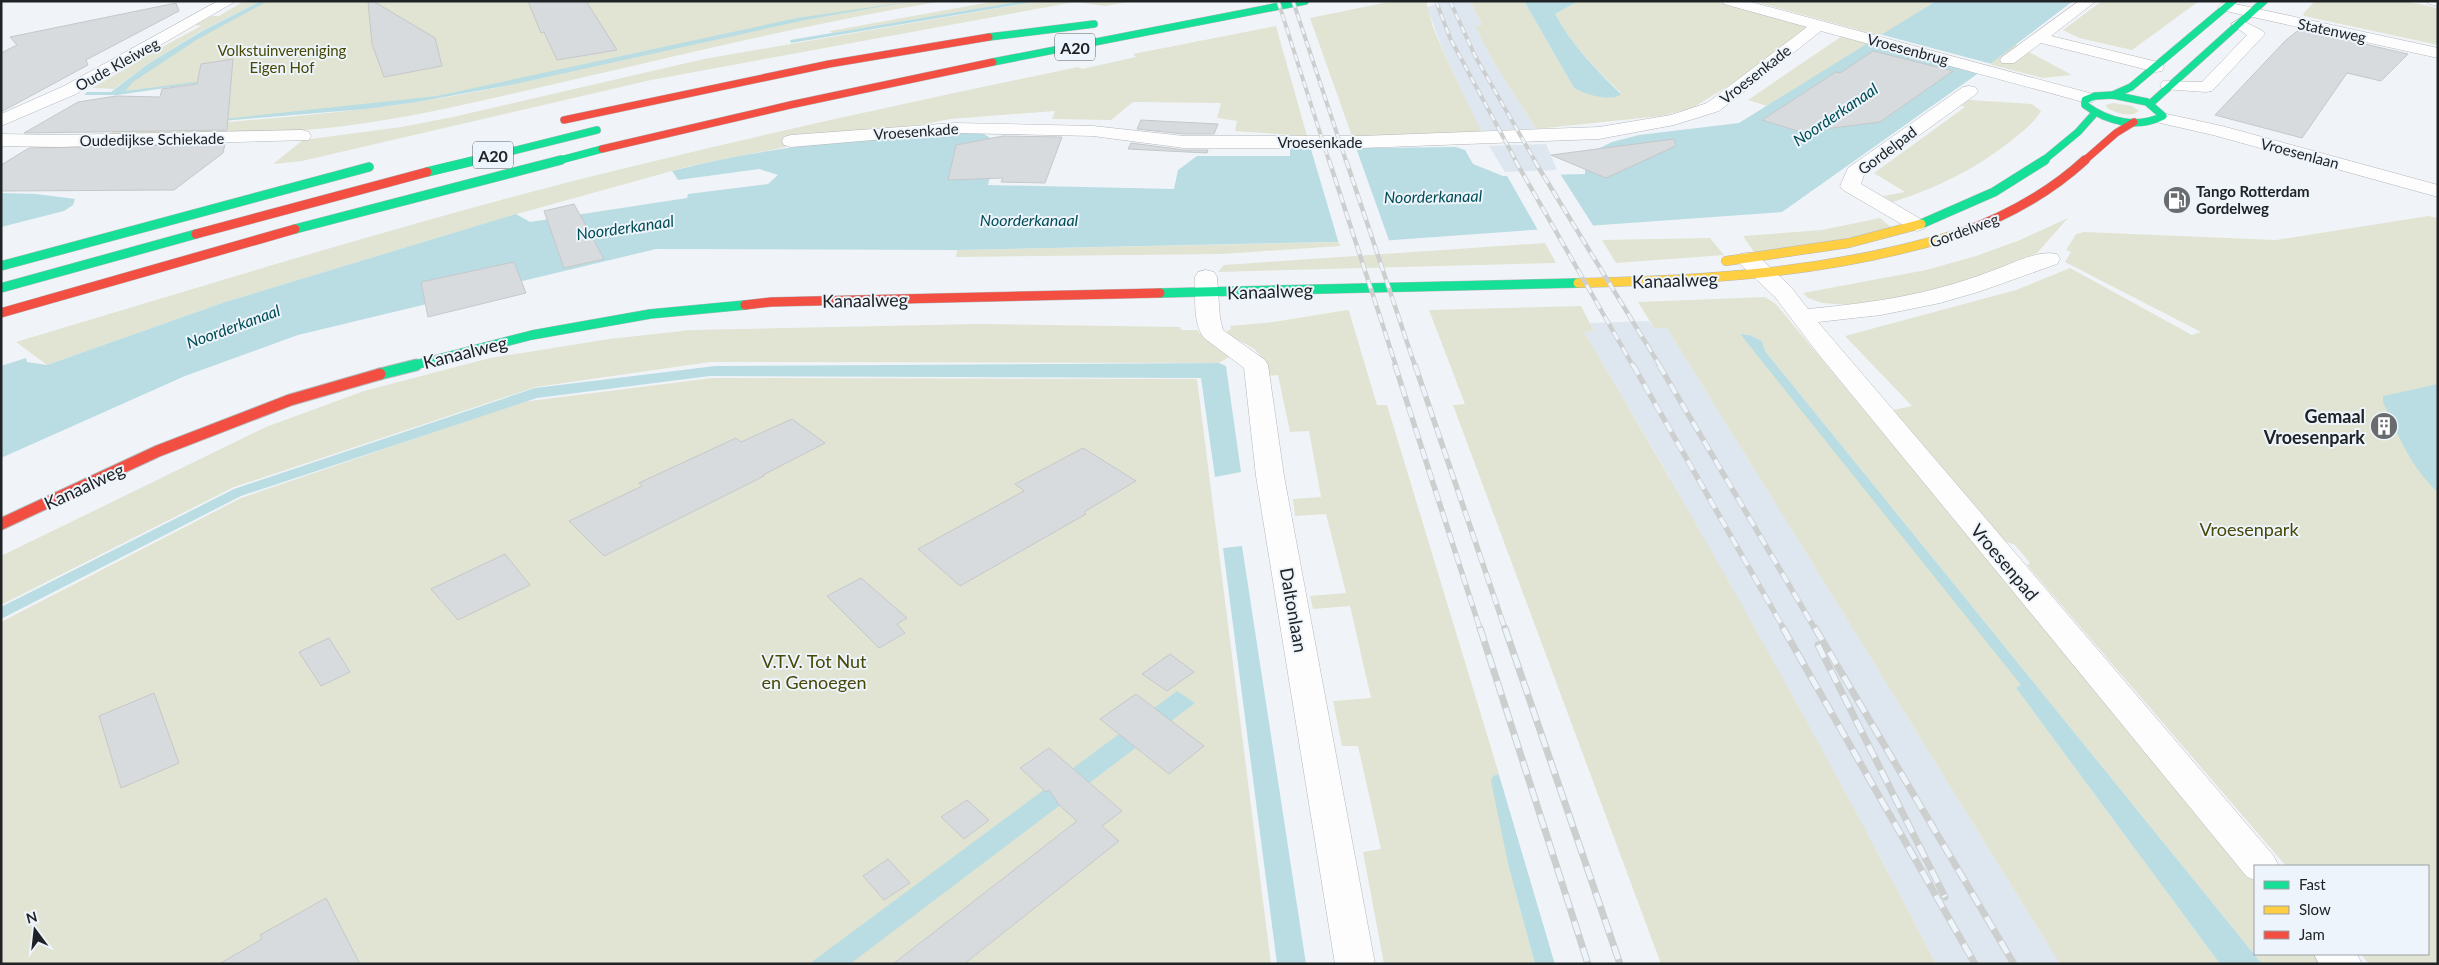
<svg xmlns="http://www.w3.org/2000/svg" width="2439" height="965" font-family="Lato,sans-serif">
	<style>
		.built { fill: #dee7ef }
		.green { fill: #e1e4d2 }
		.water { fill: #b9dde3 }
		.pier { fill: #f0f4f8 }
		.building { fill: #d8dbde; stroke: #c5c8cb }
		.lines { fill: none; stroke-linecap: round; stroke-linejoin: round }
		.street-casing { stroke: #b4b7ba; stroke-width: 1 }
		.fast-far2-casing { stroke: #b4b7ba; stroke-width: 8 }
		.fast-far1-casing { stroke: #b4b7ba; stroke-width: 10 }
		.fast-casing { stroke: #b4b7ba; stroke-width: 13 }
		.slow-casing { stroke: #b4b7ba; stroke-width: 10 }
		.jam-far2-casing { stroke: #b4b7ba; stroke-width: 8 }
		.jam-far1-casing { stroke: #b4b7ba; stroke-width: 10 }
		.jam-casing { stroke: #b4b7ba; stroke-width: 13 }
		.street { fill: #fdfdfe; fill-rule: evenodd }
		.fast-far2 { stroke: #16e098; stroke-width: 7 }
		.fast-far1 { stroke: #16e098; stroke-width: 9 }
		.fast { stroke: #16e098; stroke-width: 11 }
		.slow { stroke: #ffcf43; stroke-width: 9 }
		.jam-far2 { stroke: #f24e42; stroke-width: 7 }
		.jam-far1 { stroke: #f24e42; stroke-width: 9 }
		.jam { stroke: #f24e42; stroke-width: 11 }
		.rail-far3-casing { stroke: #cdcfcf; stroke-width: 4 }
		.rail-far2-casing { stroke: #cdcfcf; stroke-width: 4.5 }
		.rail-far1-casing { stroke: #cdcfcf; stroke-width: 5.5 }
		.rail-casing { stroke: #cdcfcf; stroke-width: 7 }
		.rail-far3 { stroke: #edf4fb; stroke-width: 2.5; stroke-dasharray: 7; stroke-linecap: butt }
		.rail-far2 { stroke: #edf4fb; stroke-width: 3; stroke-dasharray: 9; stroke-linecap: butt }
		.rail-far1 { stroke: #edf4fb; stroke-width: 4; stroke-dasharray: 11; stroke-linecap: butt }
		.rail { stroke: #edf4fb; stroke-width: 5; stroke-dasharray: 14; stroke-linecap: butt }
		.labels { text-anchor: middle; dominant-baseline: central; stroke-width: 4; stroke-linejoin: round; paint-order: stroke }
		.far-street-label { font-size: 15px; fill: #202325; stroke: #edf4fb }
		.far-park-label { font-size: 15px; fill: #474805; stroke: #edf4fb }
		.far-poi-label { font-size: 15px; font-weight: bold; fill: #202325; stroke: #edf4fb; text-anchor: start }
		.shield { fill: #edf4fb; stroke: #5e6265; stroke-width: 1 }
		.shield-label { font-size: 16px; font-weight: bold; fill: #202325 }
		.far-water-label { font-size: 16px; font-style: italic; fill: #004d55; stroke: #edf4fb }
		.street-label { font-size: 18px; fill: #202325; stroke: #edf4fb }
		.poi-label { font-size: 18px; font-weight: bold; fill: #202325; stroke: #edf4fb; text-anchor: end }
		.park-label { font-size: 18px; fill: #474805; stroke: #edf4fb }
	</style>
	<rect width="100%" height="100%" fill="#f0f4f8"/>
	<g class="built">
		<polygon points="1445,1 1470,1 1482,25 1476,26 1493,61 1536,129 1480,131 1445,56 1427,7"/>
		<polygon points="1546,144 1557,170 1505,172 1489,146"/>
		<polygon points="1649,321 1654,328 1667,328 2060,964 1936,964 1882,861 1662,464 1584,332 1594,331 1590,323"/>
	</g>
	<g class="green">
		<polygon points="244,1 261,1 201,31 148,64 114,89 92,88 141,60 138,60 201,26 195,25 212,16 219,16"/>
		<path d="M266,1L910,2L944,1C821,21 701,50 580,78C502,96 424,116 345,126C265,136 185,134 105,136L199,91L218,123C284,117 350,112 415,102C478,93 540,78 602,64L420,100L224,121L201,83L124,93L118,90L197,39Z"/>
		<polygon points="996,1 1022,1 832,33 830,31"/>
		<polygon points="1039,1 1134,1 1105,6 1075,2 651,80 302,161 273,164 303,140 401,127 453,117 704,59"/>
		<polygon points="1393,1 1426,1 1433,27 1445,56 1483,135 1353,139 1310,18"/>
		<path d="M1470,1H1524L1574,88L1610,98L1621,93C1596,69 1572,45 1555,14L1579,1H1714L1810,28L1741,78L1691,109L1661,116L1536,129L1493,61L1475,26L1482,25Z"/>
		<polygon points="1752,1 1936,1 1881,36"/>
		<polygon points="2102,1 2199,1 2132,50 2079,38 2063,30"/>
		<polygon points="2315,1 2404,1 2438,8 2438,45 2304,16 2303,14"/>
		<path d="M1276,26L1307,136L1235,131L1237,121L1217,118L1221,103L1133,102L1111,120L1052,119L1055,111L950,119L926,124L790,139L785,141L786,147L690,166L503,218L225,302L47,365L16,342C201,287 385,229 573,181C740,139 909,102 1078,67L1082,69L1136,57L1133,54Z"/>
		<polygon points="1842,36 1869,43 1767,106 1748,100"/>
		<polygon points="2014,44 2072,75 2043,78 1988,64"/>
		<path d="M1969,100L2032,104L2041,111C2034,123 2022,132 2011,141C1975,169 1937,188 1893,202L1883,196L1905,192L1874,173L1965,107L1961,105Z"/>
		<path d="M2113,103L2132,106L2139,111C2130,118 2116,113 2107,108L2106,105Z"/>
		<polygon points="2428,216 2438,218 2438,964 2369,964 2361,954 2428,954 2428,866 2286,866 2027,565 2030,563 2015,545 1997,538 1888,411 1912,406 1845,336 2016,290 2070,268 2192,335 2201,332 2065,262 2071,252 2066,250 2076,234 2084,232 2276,240"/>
		<polygon points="1880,218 1892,228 1857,237 1754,252 1743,236 1822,230"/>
		<polygon points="2068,218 2037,253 1975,280 1926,293 1850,305 1822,303 1808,298 1803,293 1926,270 1976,256 2020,240"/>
		<polygon points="1710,238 1724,255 1616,263 1602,240"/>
		<polygon points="1339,242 1340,246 1222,254 956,257 957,250"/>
		<polygon points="1545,243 1556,263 1218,272 1224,265"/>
		<polygon points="1765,297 1776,304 2255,882 2255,954 2314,954 2323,964 2262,964 1765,351 1762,341 1750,335 1740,334 2022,685 2016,688 2220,964 2060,964 1667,328 1654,328 1638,302"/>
		<path d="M1581,306L1594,331L1584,332C1707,539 1825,750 1936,964H1661L1453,405L1465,404L1429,310Z"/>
		<path d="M1347,310L1349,311L1377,405H1387L1499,774L1496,775L1509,868L1535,964H1384L1363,852L1381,849L1358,746H1342L1333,701L1371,698L1350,606L1313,609L1310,596L1346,593L1326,514L1295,516L1293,499L1321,497L1309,431L1290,432L1278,375L1268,376C1260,342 1249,350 1226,332L1231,329L1230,326L1274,322Z"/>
		<polygon points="976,324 1180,327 1181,330 1197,330 1203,337 1231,356 1219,363 710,362 536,387 234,487 1,605 1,556 266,427 364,391 490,358 609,339 691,330"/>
		<polygon points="712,378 1197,379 1271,964 1,964 1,622 241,498 522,402"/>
	</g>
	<g class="water">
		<polygon points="261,1 268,1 198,39 133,82 125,91 203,81 199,119 205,121 437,96 797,18 913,1 810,19 515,84 417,102 366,109 197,123 194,122 199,83 118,95 84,95 87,92 111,92 148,64 202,31"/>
		<polygon points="1022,1 1039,1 791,43 790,40"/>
		<path d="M1524,1H1579L1555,14C1572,45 1596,70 1621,94C1611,103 1585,94 1574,88Z"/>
		<path d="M1936,1H2073L1973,77L1782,212L1380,241L957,250L656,249L298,335L185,376L1,458V366L26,358L27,362L47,365L225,302L516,214L530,222L687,198L688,194L768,184L778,175L759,169L678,180L672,171C771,145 867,138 968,132L984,134L998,143L988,185L1174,189L1178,170L1197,156H1290V149L1456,147L1465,150L1473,164L1503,176L1585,174V155L1612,142L1639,135L1739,123Z"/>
		<polygon points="1,193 36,194 75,199 73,205 64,211 1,227"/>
		<polygon points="1740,334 1750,335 1762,341 1765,351 2262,964 2220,964 2016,688 2021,685"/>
		<polygon points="1219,363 1226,366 1241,472 1215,477 1201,378 710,376 537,398 241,496 1,619 1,607 234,489 535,388 715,366"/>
		<path d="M2438,384V492C2411,468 2398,435 2383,402V396Z"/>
		<polygon points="1242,546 1306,964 1277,964 1223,548"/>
		<polygon points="1177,691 1195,703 850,964 809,964"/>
		<polygon points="1499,774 1555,964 1535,964 1509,868 1491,781 1493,776"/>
	</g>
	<g class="pier">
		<polygon points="1879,34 1992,64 1980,74 1865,43"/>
		<polygon points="1355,145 1390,243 1339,244 1310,146"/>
		<polygon points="1559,172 1594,227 1539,232 1506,174"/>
		<polygon points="1498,771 1501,773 1558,964 1555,964"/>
	</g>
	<g class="building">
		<polygon points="368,1 373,1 435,38 442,66 384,77 372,44"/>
		<polygon points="528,1 586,1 617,50 557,60 544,32 541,33"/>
		<polygon points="176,3 179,11 86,60 88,65 1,112 1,53 17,45 10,37"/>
		<polygon points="2300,29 2408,54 2381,81 2347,73 2302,138 2215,115 2286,40"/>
		<polygon points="1873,51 1953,71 1880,122 1801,132 1762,120 1836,72 1840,73"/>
		<polygon points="233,59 227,130 24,133 78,102 116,96 160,97 162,89 197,84 201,64"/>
		<polygon points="1141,120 1159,121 1218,124 1214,134 1184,134 1137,129"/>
		<polygon points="1003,136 1062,137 1045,183 1001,182 1003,178 948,180 956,145"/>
		<polygon points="1674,139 1676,146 1606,178 1551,155"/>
		<polygon points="1131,143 1184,150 1208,150 1207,153 1128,149"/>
		<polygon points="225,144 223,153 174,190 1,191 1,165 29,148"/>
		<polygon points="574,204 604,259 564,268 544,211"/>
		<polygon points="514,262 526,293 428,317 421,282"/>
		<polygon points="792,419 825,443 763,475 764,476 604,556 569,521 642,486 639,483 736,438 741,442"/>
		<polygon points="1083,448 1136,481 1084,512 1086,514 960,586 918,549 1024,491 1015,484"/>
		<polygon points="505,554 530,585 458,620 431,589"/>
		<polygon points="861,578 907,618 897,624 905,633 879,648 827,596"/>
		<polygon points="329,638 350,672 321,686 299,652"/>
		<polygon points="1170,654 1194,672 1167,691 1142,674"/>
		<polygon points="154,693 179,763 121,788 99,716"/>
		<polygon points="1136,694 1204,746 1169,774 1100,719"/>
		<polygon points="1049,748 1122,811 1102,826 1119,841 964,964 893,964 1077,821 1059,805 1049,790 1046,792 1020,768"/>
		<polygon points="967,800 989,820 964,839 941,817"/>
		<polygon points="888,859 910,883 884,900 863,876"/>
		<polygon points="326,898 360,964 219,964 262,939 260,935"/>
	</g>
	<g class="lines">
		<defs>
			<g id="street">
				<polygon points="218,1 236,1 76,94 1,126 1,114 64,86"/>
				<polygon points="1722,1 1747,1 2093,94 2096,98 2093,102 2087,103 1821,31 1719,111 1674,125 1599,139 1361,148 1184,148 1093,136 955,133 791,147 784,145 782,141 784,137 791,135 955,123 1093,126 1184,136 1361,136 1599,127 1671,115 1707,103 1807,27 1724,4"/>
				<polygon points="2079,1 2096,1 2051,36 2162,63 2164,67 2162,71 2156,72 2041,43 2014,63 2002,63 2000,60 2002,57"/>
				<polygon points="2427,1 2438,1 2438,6 2429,4"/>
				<polygon points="2226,2 2438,48 2438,58 2221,10 2218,7 2221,4"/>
				<polygon points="2239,19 2263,31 2265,34 2212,91 2206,92 2163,89 2160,85 2163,81 2202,82 2247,35 2231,24"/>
				<polygon points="1969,86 1975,87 1978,91 1975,95 1864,175 1861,184 1924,221 1927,225 1924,229 1917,231 1910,229 1843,190 1840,186 1848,168 1963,87"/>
				<polygon points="2162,113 2222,126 2438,185 2438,197 2213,135 2156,122 2153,118 2156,114"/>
				<polygon points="302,130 309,132 311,136 309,140 58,147 1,146 1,134 58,135"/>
				<path d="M1748,253L1756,254L1791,287L1808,309C1880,302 1934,294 2002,267C2018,261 2040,250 2057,254L2060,259L2057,264L1978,292L1940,303L1881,315L1818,322L2273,855L2279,866H2255V880L2247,877L1816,351L1775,297L1740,264L1737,259L1740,254Z"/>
				<path d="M1206,270L1214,272L1217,277L1220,318L1223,330L1265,360L1268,365L1284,476L1375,964H1335L1256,476L1244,368L1204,338C1192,322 1196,296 1195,277L1198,272Z"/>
				<polygon points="2314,954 2357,954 2362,964 2319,964"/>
			</g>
			<g id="fast-far2">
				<polyline points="989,37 1094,24"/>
				<polyline points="993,62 1305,1"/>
				<path d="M2113,95L2147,102L2163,116C2137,129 2108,122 2085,105V100L2095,96Z"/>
				<polyline points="2113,95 2131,87 2233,1"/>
				<polyline points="2150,104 2264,1"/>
				<polyline points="472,161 597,130"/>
				<polyline points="557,161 602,149"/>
				<polyline points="2043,161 2078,132 2095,113"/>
			</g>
			<g id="fast-far1">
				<polyline points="427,172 477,160"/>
				<polyline points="1921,224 1994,192 2045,160"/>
				<polyline points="295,229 561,160"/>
				<polyline points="1,266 369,167"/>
				<polyline points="1,288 196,234"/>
				<polyline points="1160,293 1578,283"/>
				<polyline points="411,366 532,335 650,314 745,305"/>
			</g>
			<polyline id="fast" points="380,374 416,365"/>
			<g id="slow">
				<polyline points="1726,261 1849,243 1921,224"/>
				<path d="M1578,283C1712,280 1829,273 1958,234"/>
			</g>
			<g id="jam-far2">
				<polyline points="564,120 829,64 989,37"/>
				<polyline points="602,149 790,105 993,62"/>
				<polyline points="2084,161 2116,133 2134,122"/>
			</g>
			<g id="jam-far1">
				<polyline points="196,234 427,172"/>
				<path d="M1958,234C2005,217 2048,194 2085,160"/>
				<polyline points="745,305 771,302 1160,293"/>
				<polyline points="1,313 295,229"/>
			</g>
			<polyline id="jam" points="1,524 158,451 290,400 380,374"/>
		</defs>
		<use href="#street" class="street-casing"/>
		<use href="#fast-far2" class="fast-far2-casing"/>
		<use href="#fast-far1" class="fast-far1-casing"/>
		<use href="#fast" class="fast-casing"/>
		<use href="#slow" class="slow-casing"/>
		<use href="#jam-far2" class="jam-far2-casing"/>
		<use href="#jam-far1" class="jam-far1-casing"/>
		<use href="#jam" class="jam-casing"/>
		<use href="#street" class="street"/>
		<use href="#fast-far2" class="fast-far2"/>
		<use href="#fast-far1" class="fast-far1"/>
		<use href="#fast" class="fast"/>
		<use href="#slow" class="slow"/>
		<use href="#jam-far2" class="jam-far2"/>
		<use href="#jam-far1" class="jam-far1"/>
		<use href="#jam" class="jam"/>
		<defs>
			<g id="rail-far3">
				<polyline points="1278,1 1329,161"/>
				<polyline points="1293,1 1346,161"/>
				<polyline points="1436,1 1450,38 1516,161"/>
				<polyline points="1450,1 1475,56 1535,161"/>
			</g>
			<g id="rail-far2">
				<polyline points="1329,160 1396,366"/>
				<polyline points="1346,160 1415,366"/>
				<polyline points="1515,160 1633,366"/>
				<polyline points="1534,160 1660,366"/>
			</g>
			<g id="rail-far1">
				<polyline points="1395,365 1480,629"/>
				<polyline points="1415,365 1505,629"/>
				<polyline points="1633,365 1784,629"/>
				<polyline points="1659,365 1815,629"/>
			</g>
			<g id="rail">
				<polyline points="1480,628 1588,964"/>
				<polyline points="1505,628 1620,964"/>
				<polyline points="1783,628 1975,964"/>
				<polyline points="1815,628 2014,964"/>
				<polyline points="1818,645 1945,897"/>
			</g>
		</defs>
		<use href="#rail-far3" class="rail-far3-casing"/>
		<use href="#rail-far2" class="rail-far2-casing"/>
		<use href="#rail-far1" class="rail-far1-casing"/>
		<use href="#rail" class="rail-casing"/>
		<use href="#rail-far3" class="rail-far3"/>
		<use href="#rail-far2" class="rail-far2"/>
		<use href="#rail-far1" class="rail-far1"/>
		<use href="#rail" class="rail"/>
	</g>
	<defs>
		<symbol id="fuel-disc" viewBox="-11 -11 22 22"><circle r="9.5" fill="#696c6f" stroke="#edf4fb"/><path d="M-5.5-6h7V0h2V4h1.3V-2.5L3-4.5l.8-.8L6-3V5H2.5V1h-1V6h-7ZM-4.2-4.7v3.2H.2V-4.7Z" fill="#fff"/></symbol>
		<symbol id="building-disc" viewBox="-11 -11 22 22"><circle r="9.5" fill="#696c6f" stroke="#edf4fb"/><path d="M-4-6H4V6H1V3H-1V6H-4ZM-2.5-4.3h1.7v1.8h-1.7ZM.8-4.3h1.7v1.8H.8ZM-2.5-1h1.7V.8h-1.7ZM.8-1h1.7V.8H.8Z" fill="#fff"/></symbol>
	</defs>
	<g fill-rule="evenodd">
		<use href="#fuel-disc" x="2161" y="184" width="32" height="32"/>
		<use href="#building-disc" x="2368" y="410" width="32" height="32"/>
	</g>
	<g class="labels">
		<g class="far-street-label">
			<text transform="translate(2332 30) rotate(12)">Statenweg</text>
			<text transform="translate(1908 49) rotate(15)">Vroesenbrug</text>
			<text transform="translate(117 64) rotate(-29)">Oude Kleiweg</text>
			<text transform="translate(1755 74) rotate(-38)">Vroesenkade</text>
			<text transform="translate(916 131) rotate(-4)">Vroesenkade</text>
			<text transform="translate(152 139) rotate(-1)">Oudedijkse Schiekade</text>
			<text x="1320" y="142">Vroesenkade</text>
			<text transform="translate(1887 150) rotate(-37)">Gordelpad</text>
			<text transform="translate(2300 153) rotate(15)">Vroesenlaan</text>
			<text transform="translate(1964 230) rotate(-20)">Gordelweg</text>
		</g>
		<g class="far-park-label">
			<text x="282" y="50">Volkstuinvereniging<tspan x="282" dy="17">Eigen Hof</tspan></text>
		</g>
		<g class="far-poi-label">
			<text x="2196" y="191">Tango Rotterdam<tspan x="2196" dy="17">Gordelweg</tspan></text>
		</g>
		<g class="shield">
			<rect x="1055" y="33.5" width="40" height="27" rx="4"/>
			<rect x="473" y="141.5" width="40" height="27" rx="4"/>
		</g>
		<g class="shield-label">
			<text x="1075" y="47">A20</text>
			<text x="493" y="155">A20</text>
		</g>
		<g class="far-water-label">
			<text transform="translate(1835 114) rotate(-34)">Noorderkanaal</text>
			<text transform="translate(1433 196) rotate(-1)">Noorderkanaal</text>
			<text x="1029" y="219">Noorderkanaal</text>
			<text transform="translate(625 227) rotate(-8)">Noorderkanaal</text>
			<text transform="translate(233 326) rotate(-20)">Noorderkanaal</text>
		</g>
		<g class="street-label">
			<text transform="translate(1675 280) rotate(-2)">Kanaalweg</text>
			<text transform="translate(1270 291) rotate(-2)">Kanaalweg</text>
			<text transform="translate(865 300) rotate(-1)">Kanaalweg</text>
			<text transform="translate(465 352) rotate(-14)">Kanaalweg</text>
			<text transform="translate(84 486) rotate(-25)">Kanaalweg</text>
			<text transform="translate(2005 562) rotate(50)">Vroesenpad</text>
			<text transform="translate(1294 610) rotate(80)">Daltonlaan</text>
		</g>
		<g class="poi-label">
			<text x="2365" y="416">Gemaal<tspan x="2365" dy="21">Vroesenpark</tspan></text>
		</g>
		<g class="park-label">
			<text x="2249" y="529">Vroesenpark</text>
			<text x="814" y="661">V.T.V. Tot Nut<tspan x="814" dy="21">en Genoegen</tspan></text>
		</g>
	</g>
	<rect width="2439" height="965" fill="none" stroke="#202325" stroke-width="5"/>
	<rect x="2254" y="865" width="175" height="90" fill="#edf4fb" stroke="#9ba0a5"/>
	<rect x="2264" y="881" width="25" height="8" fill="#16e098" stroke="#9ba0a5"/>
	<text x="2299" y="890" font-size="15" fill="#202325">Fast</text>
	<rect x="2264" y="906" width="25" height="8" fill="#ffcf43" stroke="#9ba0a5"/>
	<text x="2299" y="915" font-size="15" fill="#202325">Slow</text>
	<rect x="2264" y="931" width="25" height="8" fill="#f24e42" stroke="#9ba0a5"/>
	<text x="2299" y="940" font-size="15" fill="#202325">Jam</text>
	<g transform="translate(35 930) rotate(345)" stroke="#edf4fb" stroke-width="4" paint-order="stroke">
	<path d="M0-4L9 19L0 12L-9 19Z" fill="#202325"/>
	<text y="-8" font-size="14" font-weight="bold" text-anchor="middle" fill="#202325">N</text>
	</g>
</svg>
